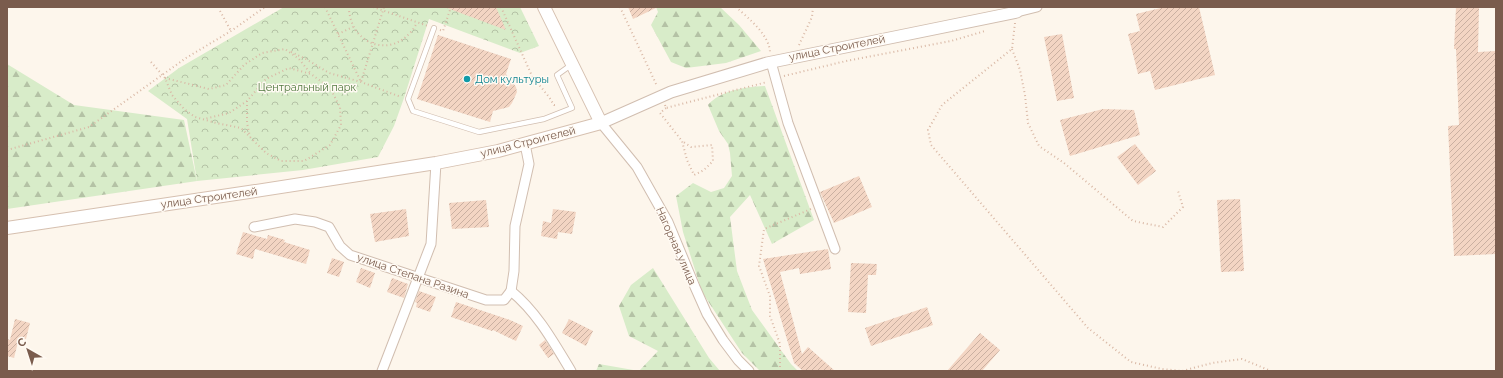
<svg xmlns="http://www.w3.org/2000/svg" width="1503" height="378" font-family="Raleway,sans-serif">
	<style>
		.forest { fill: url(#forest-firs) }
		.park { fill: url(#park-crowns) }
		.building { fill: url(#building-hatch) }
		.lines { fill: none; stroke-linecap: round; stroke-linejoin: round }
		.service-casing { stroke: #d1beb0; stroke-width: 6 }
		.minor-casing { stroke: #d1beb0; stroke-width: 11 }
		.tertiary-casing { stroke: #d1beb0; stroke-width: 13 }
		.secondary-casing { stroke: #d6c0b0; stroke-width: 14 }
		.path { stroke: #d9b8a5; stroke-width: 2; stroke-dasharray: 1 3; stroke-linecap: butt }
		.service { stroke: #fff; stroke-width: 4.5 }
		.minor { stroke: #fff; stroke-width: 9 }
		.tertiary { stroke: #fff; stroke-width: 11 }
		.secondary { stroke: #fff; stroke-width: 12 }
		.culture-dot { fill: #0f9aa8; stroke: #fffaf3; stroke-width: 1.5 }
		.labels { text-anchor: middle; dominant-baseline: central; stroke-width: 3; stroke-linejoin: round; paint-order: stroke }
		.street-label { font-size: 11px; fill: #7a5c4d; stroke: #fffaf3 }
		.culture-label { font-size: 11px; fill: #0d838f; stroke: #fffaf3; text-anchor: start }
		.park-label { font-size: 11px; fill: #537a41; stroke: #fffaf3 }
	</style>
	<defs>
		<pattern id="forest-firs" width="22" height="20" patternUnits="userSpaceOnUse"><rect width="22" height="20" fill="#d8ecc9"/><path d="M5 1l3.5 6h-7zM16 11l3.5 6h-7z" fill="#b4c2a5"/></pattern>
		<pattern id="park-crowns" width="20" height="18" patternUnits="userSpaceOnUse"><rect width="20" height="18" fill="#d8ecc9"/><path d="M2 6a3 3 0 1 1 6 0M12 15a3 3 0 1 1 6 0" fill="none" stroke="#b4c2a5"/></pattern>
		<pattern id="building-hatch" width="6" height="6" patternUnits="userSpaceOnUse"><rect width="6" height="6" fill="#f3d5c3"/><path d="M-1 1l2-2M0 6l6-6M5 7l2-2" fill="none" stroke="#cab0a1"/></pattern>
	</defs>
	<rect width="100%" height="100%" fill="#fdf6ec"/>
	<g class="forest">
		<polygon points="656,7 720,7 739,25 761,51 726,63 686,68 671,62 651,25 658,12"/>
		<polygon points="7,64 74,105 184,120 197,181 7,209"/>
		<path d="M765,86L814,220L772,244L750,195L730,217L737,271L752,310L791,364L798,371H760L742,353L702,292L683,232L676,196L693,183L711,192L724,188L732,176L730,153L728,144L719,131L708,105C721,90 746,87 765,86Z"/>
		<polygon points="653,268 709,358 720,371 596,371 599,364 639,371 658,351 629,336 619,306 631,285"/>
	</g>
	<polygon class="park" points="284,7 520,7 539,46 520,53 429,19 404,98 394,126 378,157 303,170 197,181 187,119 148,91 179,68"/>
	<g class="building">
		<polygon points="447,7 496,7 506,30 447,8"/>
		<polygon points="628,7 658,7 633,19"/>
		<polygon points="1165,7 1199,7 1215,75 1155,90 1150,71 1138,74 1128,34 1140,31 1136,14"/>
		<polygon points="1456,7 1479,7 1478,52 1496,51 1496,254 1454,256 1448,126 1459,125 1456,49 1454,49"/>
		<polygon points="1062,34 1074,98 1057,101 1044,37"/>
		<polygon points="438,35 511,59 506,74 516,87 517,92 512,103 509,107 493,111 490,122 417,99"/>
		<polygon points="1103,109 1134,110 1140,135 1070,156 1060,120"/>
		<polygon points="1135,144 1156,171 1138,185 1117,157"/>
		<polygon points="859,176 872,207 834,223 820,192"/>
		<polygon points="1240,199 1244,271 1221,272 1217,200"/>
		<polygon points="486,200 489,227 452,229 449,203"/>
		<polygon points="406,209 409,236 375,242 370,214"/>
		<polygon points="553,209 576,212 572,234 558,232 557,239 541,236 543,221 551,223"/>
		<polygon points="243,232 267,239 268,235 285,240 284,242 310,250 306,264 255,249 253,259 236,254"/>
		<polygon points="828,249 831,269 800,274 799,268 780,272 802,354 808,347 835,371 803,371 794,363 763,259"/>
		<polygon points="332,258 344,262 339,277 327,273"/>
		<polygon points="851,263 877,264 876,275 868,275 866,313 848,312"/>
		<polygon points="361,268 375,273 370,288 356,282"/>
		<polygon points="392,278 408,284 404,298 387,292"/>
		<polygon points="419,291 436,297 430,312 416,307 417,303 415,302"/>
		<polygon points="456,302 510,320 523,326 516,341 493,330 492,331 451,317"/>
		<polygon points="927,307 933,325 871,346 865,328"/>
		<polygon points="15,319 30,323 26,339 19,338 14,358 7,356 7,339 10,340"/>
		<polygon points="569,319 593,331 586,346 562,333"/>
		<polygon points="980,333 1000,350 982,371 947,371"/>
		<polygon points="545,340 554,354 548,358 539,345"/>
	</g>
	<g class="lines">
		<defs>
			<polyline id="service" points="434,28 408,99 413,111 479,132 544,119 572,108 557,75 571,65"/>
			<g id="minor">
				<polyline points="1017,12 1037,7"/>
				<polyline points="771,62 788,123 835,249"/>
				<polyline points="601,123 637,167 668,222 695,287 707,314 723,340 738,360 749,371"/>
				<polyline points="254,227 295,219 315,222 329,227 340,246 350,255 486,300 504,300 511,291"/>
				<polyline points="511,291 514,271 515,226 529,164 525,144"/>
				<path d="M511,291C537,312 554,343 571,371"/>
				<polyline points="382,371 431,244 436,163"/>
			</g>
			<polyline id="tertiary" points="601,123 671,92 767,63 1017,12 1016,7"/>
			<polyline id="secondary" points="7,228 249,192 436,163 498,151 601,123 544,7"/>
		</defs>
		<use href="#service" class="service-casing"/>
		<use href="#minor" class="minor-casing"/>
		<use href="#tertiary" class="tertiary-casing"/>
		<use href="#secondary" class="secondary-casing"/>
		<g class="path">
			<polyline points="325,7 361,82 384,7"/>
			<path d="M349,7C349,41 386,59 410,33C413,30 415,26 417,23"/>
			<polyline points="373,7 428,26"/>
			<polyline points="501,7 532,76 549,97 554,105 557,105"/>
			<polyline points="620,7 657,86"/>
			<path d="M736,7C748,18 770,35 770,53"/>
			<polyline points="220,11 231,31"/>
			<polyline points="1015,23 1012,49 942,105 928,130 931,145 1088,328 1131,362 1162,369 1182,371 1212,363 1242,359 1271,371"/>
			<polyline points="440,30 443,31 451,7"/>
			<polyline points="338,34 353,27"/>
			<polyline points="799,45 812,17 813,7"/>
			<polyline points="1012,49 1020,70 1025,95 1028,123 1039,146 1064,163 1133,221 1163,227 1183,207 1178,191"/>
			<polyline points="291,52 306,59 329,73 361,82 401,97"/>
			<polyline points="151,62 165,78 172,95 184,109 195,117 216,123 241,128 266,153 281,161 304,161 330,145 341,125 340,107 330,88 311,74 289,68 266,79 247,101 229,113 204,119"/>
			<polyline points="784,76 846,61 951,41 985,31"/>
			<polyline points="165,78 209,89 226,85 244,65 262,53 285,49 299,59 311,74"/>
			<polyline points="247,101 247,123 250,137"/>
			<polyline points="665,105 666,108 767,82"/>
			<polyline points="666,108 660,113 682,141 687,160 694,175 704,170 713,161 712,145 691,147 682,141"/>
			<polyline points="7,150 89,127 186,58 231,31 265,7"/>
			<polyline points="780,371 780,344 770,316 770,296 759,266 764,229 811,209"/>
		</g>
		<use href="#service" class="service"/>
		<use href="#minor" class="minor"/>
		<use href="#tertiary" class="tertiary"/>
		<use href="#secondary" class="secondary"/>
	</g>
	<circle class="culture-dot" cx="467" cy="79" r="4"/>
	<g class="labels">
		<g class="street-label">
			<text transform="translate(837 48) rotate(-11)">улица Строителей</text>
			<text transform="translate(528 142) rotate(-14)">улица Строителей</text>
			<text transform="translate(209 198) rotate(-8)">улица Строителей</text>
			<text transform="translate(676 246) rotate(66)">Нагорная улица</text>
			<text transform="translate(413 276) rotate(19)">улица Степана Разина</text>
		</g>
		<g class="culture-label">
			<text x="475" y="79">Дом культуры</text>
		</g>
		<g class="park-label">
			<text x="307" y="87">Центральный парк</text>
		</g>
	</g>
	<rect width="1503" height="378" fill="none" stroke="#7a5c4d" stroke-width="16"/>
	<g transform="translate(28 350) rotate(321)" stroke="#fffaf3" stroke-width="3" paint-order="stroke">
	<path d="M0-3L7 15L0 10L-7 15Z" fill="#7a5c4d"/>
	<text y="-6" font-size="11" font-weight="bold" text-anchor="middle" fill="#7a5c4d">С</text>
	</g>
</svg>
